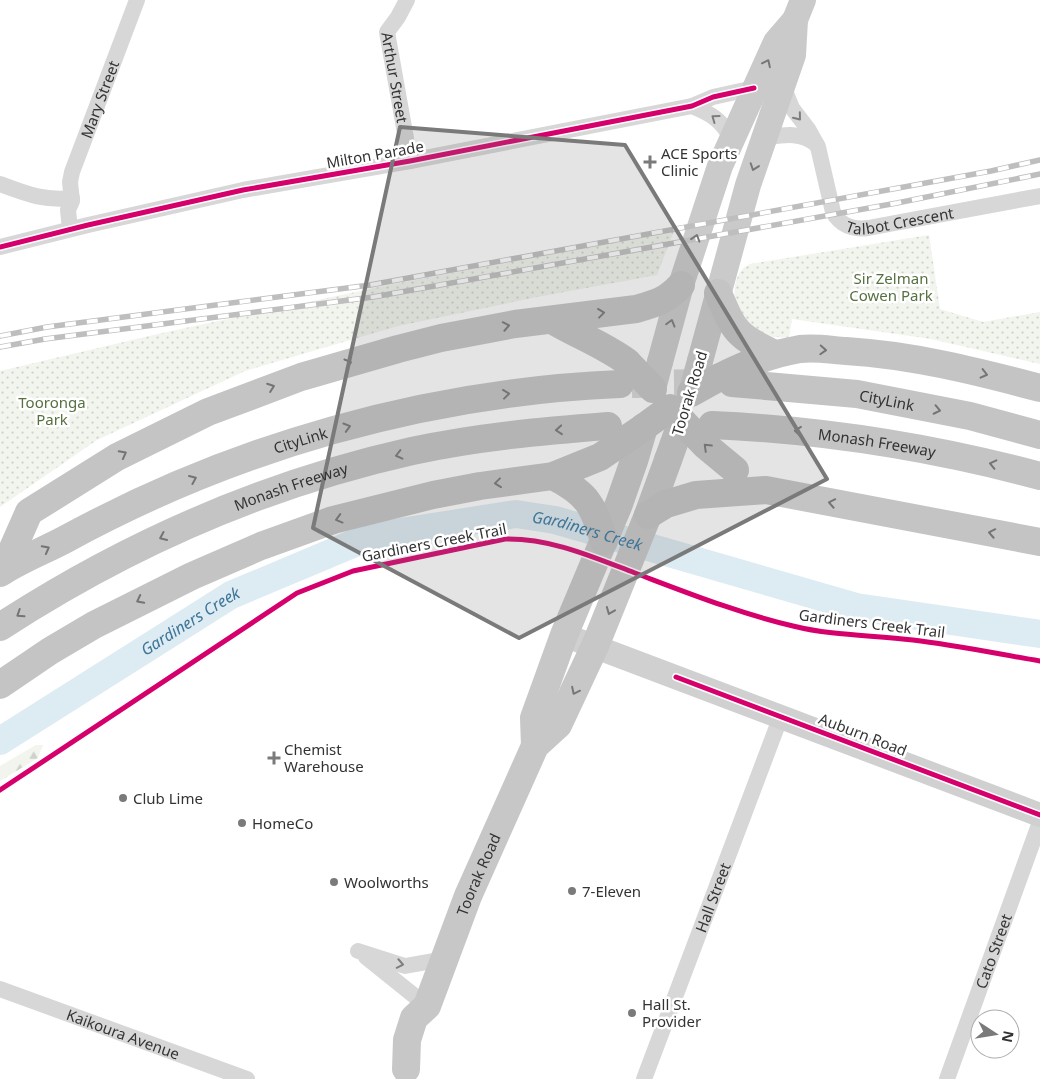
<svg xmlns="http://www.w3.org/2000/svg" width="1040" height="1079" font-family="'Noto Sans',sans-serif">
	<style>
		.forest { fill: url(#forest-firs) }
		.park { fill: url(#park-dots) }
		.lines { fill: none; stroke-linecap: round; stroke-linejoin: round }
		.river { stroke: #ddebf3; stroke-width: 28 }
		.motorway-tunnel { stroke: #d6d6d6; stroke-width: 28; stroke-dasharray: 28 14; stroke-linecap: butt }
		.minor { stroke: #d7d7d7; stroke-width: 16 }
		.secondary { stroke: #d0d0d0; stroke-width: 24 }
		.primary { stroke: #cacaca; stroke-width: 26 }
		.trunk { stroke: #c7c7c7; stroke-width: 28 }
		.motorway { stroke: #c4c4c4; stroke-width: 28 }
		.rail-casing { stroke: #bebebe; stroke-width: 5.5 }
		.rail { stroke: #fff; stroke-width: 4; stroke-dasharray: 11; stroke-linecap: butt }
		.primary-bridge { stroke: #cacaca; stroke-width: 26 }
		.trunk-bridge { stroke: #c7c7c7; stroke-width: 28 }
		.motorway-bridge { stroke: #c4c4c4; stroke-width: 28 }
		.cycleway-casing { stroke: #fff; stroke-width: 8 }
		.cycleway { stroke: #d6006c; stroke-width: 5 }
		.oneway { stroke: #777 }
		.oneway2 { stroke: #7d7d7d }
		.oneway3 { stroke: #747474 }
		.oneway4 { stroke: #767676 }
		.marked { fill: #7a7a7a; fill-opacity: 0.2; stroke: #7a7a7a; stroke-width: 4; stroke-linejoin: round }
		.poi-dot { fill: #7a7a7a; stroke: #fff; stroke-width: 2 }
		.labels { text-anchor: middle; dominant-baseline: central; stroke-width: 5; stroke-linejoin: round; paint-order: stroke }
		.street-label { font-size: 15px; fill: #333; stroke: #fff }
		.poi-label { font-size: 15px; fill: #333; stroke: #fff; text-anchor: start }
		.park-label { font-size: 15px; fill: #56703f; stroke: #fff }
		.water-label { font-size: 16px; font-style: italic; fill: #3f7597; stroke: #fff }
	</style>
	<defs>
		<pattern id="forest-firs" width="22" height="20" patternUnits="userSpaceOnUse" patternTransform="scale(1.25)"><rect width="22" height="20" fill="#f1f5ed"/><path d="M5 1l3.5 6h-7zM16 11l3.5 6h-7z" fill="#cfd2cc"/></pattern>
		<pattern id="park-dots" width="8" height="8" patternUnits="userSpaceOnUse" patternTransform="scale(1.25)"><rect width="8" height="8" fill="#f1f5ed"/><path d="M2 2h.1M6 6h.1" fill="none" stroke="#cfd2cc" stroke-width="1.8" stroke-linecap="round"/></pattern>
	</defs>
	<rect width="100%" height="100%" fill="#fff"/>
	<polygon class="forest" points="36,745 43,745 38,758 0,781 0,766"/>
	<g class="park">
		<polygon points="674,231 657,275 537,297 398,326 245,371 97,440 0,507 0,371 162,333 384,286"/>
		<path d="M929,235L940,309L983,322L1040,312V364L931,339L792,319L789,338C781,337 769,338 762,334C757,331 750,327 746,323C731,309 729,273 750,264Z"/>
	</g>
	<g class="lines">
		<path class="river" id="s1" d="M0,741L231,595L369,537L516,514L555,520L856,607L1040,634"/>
		<polyline class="motorway-tunnel" points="632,384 716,383"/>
		<g class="minor">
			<path id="s2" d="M407,0L398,17L387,32L410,161"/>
			<path id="s3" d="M783,86L792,108L808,129L818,147L833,212C840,225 853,230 868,228L1040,196"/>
			<path d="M692,106C712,114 721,120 732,139"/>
			<path d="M764,138C783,135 801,131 817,145"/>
			<path d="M0,184C27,194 43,201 72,198"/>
			<path id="s4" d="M70,229L68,210L72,201L70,182L72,172L137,0"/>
			<polyline points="0,247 88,225 243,190 410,161 692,106 713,97 754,88"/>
			<polyline points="358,951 405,966 444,959"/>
			<polyline points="366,957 427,1006"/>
			<path id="s5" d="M0,989L247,1079"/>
			<path id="s6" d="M644,1079L781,716"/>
			<path id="s7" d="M947,1079L1040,822"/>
		</g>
		<polyline class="secondary" points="564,635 1040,815"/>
		<g class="primary">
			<polyline points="700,361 748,185 793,55 795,20 803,0"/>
			<polyline points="660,362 681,285 720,166 776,42 795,20"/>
		</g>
		<g class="trunk">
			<polyline points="535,746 534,718 564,635 619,504 634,461 644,427"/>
			<path id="s8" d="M406,1069L407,1040L414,1018L427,1006L468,896L535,746L558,725L595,646L648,515L668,460"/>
		</g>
		<g class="motorway">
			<path d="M718,293C734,331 736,336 775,354"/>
			<path d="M552,320C577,335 604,345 627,362"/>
			<path d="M718,378C745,364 770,354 800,349C815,347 831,350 846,351C912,355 976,371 1040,388"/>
			<path id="s9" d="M732,383L857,394L970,416L1040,435"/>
			<path id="s10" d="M712,425C824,430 932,447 1040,476"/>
			<path d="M553,476C588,494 593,505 604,541"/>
			<polyline points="648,515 666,504 696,495 766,490 1040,542"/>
			<path d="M3,571L29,512L117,457L208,412L301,377L398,349L441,338L515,324L636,309C657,303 666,301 681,285"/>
			<path id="s11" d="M0,573C20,560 43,551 64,540C234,447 426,392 620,384"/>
			<path id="s12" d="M0,627C126,545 265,484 412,451C477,437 542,431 608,426"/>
			<polyline points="0,685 50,651 94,625 192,576 261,546 333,520 433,495 480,486 553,476 600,457 644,427"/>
		</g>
		<defs>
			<g id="rail">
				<polyline points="0,336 47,327 370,285 991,171 1040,160"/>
				<polyline points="0,347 45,339 373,297 897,203 1040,174"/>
			</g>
		</defs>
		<use href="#rail" class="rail-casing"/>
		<use href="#rail" class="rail"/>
		<g class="primary-bridge">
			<polyline points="653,389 660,362"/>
			<polyline points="691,393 700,361"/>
		</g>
		<polyline class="trunk-bridge" points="668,460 682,421"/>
		<g class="motorway-bridge">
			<polyline points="627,362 653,389"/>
			<polyline points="691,393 718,378"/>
			<polyline points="682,421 706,446 735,470"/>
			<polyline points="644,427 670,408"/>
		</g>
		<defs>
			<g id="cycleway">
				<polyline points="0,247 88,225 243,190 410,161 692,106 713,97 754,88"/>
				<polyline points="676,677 1040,815"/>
				<path d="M0,790L297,593L353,571L505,539C551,538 593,557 635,573C688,593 738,613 793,626C833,636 873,635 913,640C956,645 998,654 1040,661"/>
			</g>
		</defs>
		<use href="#cycleway" class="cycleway-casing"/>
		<use href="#cycleway" class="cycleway"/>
	</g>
	<defs><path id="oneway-chevron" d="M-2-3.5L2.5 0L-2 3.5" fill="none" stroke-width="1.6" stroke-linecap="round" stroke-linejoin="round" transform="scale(1.25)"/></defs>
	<g class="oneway">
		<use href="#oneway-chevron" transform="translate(767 63) rotate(-64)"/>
		<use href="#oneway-chevron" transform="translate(754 167) rotate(109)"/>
		<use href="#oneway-chevron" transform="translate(696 238) rotate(-73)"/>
		<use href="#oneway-chevron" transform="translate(671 323) rotate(-74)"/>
	</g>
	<g class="oneway2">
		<use href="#oneway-chevron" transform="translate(798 117) rotate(51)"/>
		<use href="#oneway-chevron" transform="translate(715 118) rotate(-144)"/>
		<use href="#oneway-chevron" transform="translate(400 964) rotate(11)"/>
	</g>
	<g class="oneway3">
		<use href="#oneway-chevron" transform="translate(601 313) rotate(-7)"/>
		<use href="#oneway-chevron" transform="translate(506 326) rotate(-11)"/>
		<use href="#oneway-chevron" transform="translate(823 350) rotate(3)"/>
		<use href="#oneway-chevron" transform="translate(348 363) rotate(-16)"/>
		<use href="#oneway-chevron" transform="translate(984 374) rotate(14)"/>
		<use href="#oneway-chevron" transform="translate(271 387) rotate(-20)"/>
		<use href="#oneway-chevron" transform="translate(506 394) rotate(-7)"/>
		<use href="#oneway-chevron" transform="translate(937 410) rotate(12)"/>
		<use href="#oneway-chevron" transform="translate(347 427) rotate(-16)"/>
		<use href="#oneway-chevron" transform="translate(559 430) rotate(175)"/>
		<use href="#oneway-chevron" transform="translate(798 431) rotate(-174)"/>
		<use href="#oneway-chevron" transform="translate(707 447) rotate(-136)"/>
		<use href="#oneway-chevron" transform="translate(123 454) rotate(-28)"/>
		<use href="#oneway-chevron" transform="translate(399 455) rotate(166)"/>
		<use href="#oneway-chevron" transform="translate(993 464) rotate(-167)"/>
		<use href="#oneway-chevron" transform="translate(193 479) rotate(-23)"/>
		<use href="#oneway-chevron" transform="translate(498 483) rotate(173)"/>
		<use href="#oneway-chevron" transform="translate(832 503) rotate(-169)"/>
		<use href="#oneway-chevron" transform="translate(339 519) rotate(165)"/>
		<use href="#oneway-chevron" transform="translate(992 533) rotate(-169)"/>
		<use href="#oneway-chevron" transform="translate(163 537) rotate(156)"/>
		<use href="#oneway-chevron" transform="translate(46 549) rotate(-28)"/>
		<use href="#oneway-chevron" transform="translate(140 600) rotate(153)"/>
		<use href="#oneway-chevron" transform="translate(20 614) rotate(147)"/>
	</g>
	<g class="oneway4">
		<use href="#oneway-chevron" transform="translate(610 611) rotate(112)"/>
		<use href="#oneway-chevron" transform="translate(575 691) rotate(116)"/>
	</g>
	<path class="marked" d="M400,127L625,145L827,479L519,638L313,528Z"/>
	<g class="poi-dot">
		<path d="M647.5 154.5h5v5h5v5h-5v5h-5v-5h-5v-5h5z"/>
		<path d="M271.5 750.5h5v5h5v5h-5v5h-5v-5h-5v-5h5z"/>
		<circle cx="123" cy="798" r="5"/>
		<circle cx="242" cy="823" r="5"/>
		<circle cx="334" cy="882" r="5"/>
		<circle cx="572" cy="891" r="5"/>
		<circle cx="632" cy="1013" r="5"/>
	</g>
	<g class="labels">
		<g class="street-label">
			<text stroke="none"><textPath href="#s2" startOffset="84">Arthur Street</textPath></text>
			<text stroke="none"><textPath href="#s4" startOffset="136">Mary Street</textPath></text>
			<text transform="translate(375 154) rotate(-10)">Milton Parade</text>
			<text stroke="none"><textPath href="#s3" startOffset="211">Talbot Crescent</textPath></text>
			<text transform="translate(689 393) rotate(-73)">Toorak Road</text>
			<text stroke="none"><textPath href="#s9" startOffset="156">CityLink</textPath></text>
			<text stroke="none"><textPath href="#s11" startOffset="329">CityLink</textPath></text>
			<text stroke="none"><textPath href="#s10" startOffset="166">Monash Freeway</textPath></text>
			<text stroke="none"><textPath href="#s12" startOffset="324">Monash Freeway</textPath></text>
			<text transform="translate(434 542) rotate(-11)">Gardiners Creek Trail</text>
			<text transform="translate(872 623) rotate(7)">Gardiners Creek Trail</text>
			<text transform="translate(863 734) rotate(21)">Auburn Road</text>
			<text stroke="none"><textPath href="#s8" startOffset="211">Toorak Road</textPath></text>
			<text stroke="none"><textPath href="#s6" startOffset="194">Hall Street</textPath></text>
			<text stroke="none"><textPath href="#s7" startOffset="136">Cato Street</textPath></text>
			<text stroke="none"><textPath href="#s5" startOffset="131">Kaikoura Avenue</textPath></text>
		</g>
		<g class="poi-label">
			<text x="661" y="153">ACE Sports<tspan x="661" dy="17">Clinic</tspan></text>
			<text x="284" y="749">Chemist<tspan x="284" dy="17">Warehouse</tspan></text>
			<text x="133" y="798">Club Lime</text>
			<text x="252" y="823">HomeCo</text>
			<text x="344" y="882">Woolworths</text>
			<text x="582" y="891">7-Eleven</text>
			<text x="642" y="1004">Hall St.<tspan x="642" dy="17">Provider</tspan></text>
		</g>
		<g class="park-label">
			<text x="891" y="278">Sir Zelman<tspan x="891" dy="17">Cowen Park</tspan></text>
			<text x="52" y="402">Tooronga<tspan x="52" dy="17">Park</tspan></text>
		</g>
		<g class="water-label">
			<text stroke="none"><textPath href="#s1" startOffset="645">Gardiners Creek</textPath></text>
			<text stroke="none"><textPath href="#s1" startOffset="225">Gardiners Creek</textPath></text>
		</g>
	</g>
	<g transform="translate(995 1034) rotate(102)"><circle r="24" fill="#ffffff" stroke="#adadad"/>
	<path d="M0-4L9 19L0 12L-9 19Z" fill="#7a7a7a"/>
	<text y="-8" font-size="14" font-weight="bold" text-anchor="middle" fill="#333333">N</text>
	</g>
</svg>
